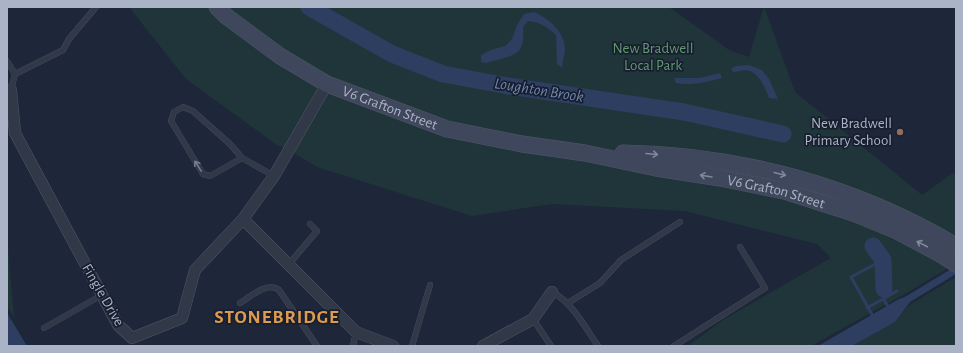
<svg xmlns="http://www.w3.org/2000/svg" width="963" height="353" font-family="'Alegreya Sans',sans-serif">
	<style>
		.green { fill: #20353a }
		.water { fill: #2d3e60 }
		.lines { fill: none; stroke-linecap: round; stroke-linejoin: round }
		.stream { stroke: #2d3e60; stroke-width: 3 }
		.river { stroke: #2d3e60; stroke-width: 17 }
		.lane-casing { stroke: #4f5667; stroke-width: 6 }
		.street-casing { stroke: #4f5667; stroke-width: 12 }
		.secondary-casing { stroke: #4f5667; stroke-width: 17 }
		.lane { stroke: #313949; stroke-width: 5.5 }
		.street { stroke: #313949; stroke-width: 11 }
		.secondary { stroke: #3f475d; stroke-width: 16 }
		.oneway { stroke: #80889c }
		.oneway2 { stroke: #747c8e }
		.education-dot { fill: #8d6e63; stroke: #171e2e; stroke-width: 1.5 }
		.labels { text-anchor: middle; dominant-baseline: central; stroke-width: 3.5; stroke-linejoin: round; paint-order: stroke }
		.park-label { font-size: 15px; fill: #619973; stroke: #171e2e }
		.street-label { font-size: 15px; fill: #abb3c6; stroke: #171e2e }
		.poi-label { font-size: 15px; fill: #abb3c6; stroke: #171e2e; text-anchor: end }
		.water-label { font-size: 16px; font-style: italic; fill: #7086b2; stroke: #171e2e }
		.district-label { font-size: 19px; font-weight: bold; letter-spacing: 1px; fill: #de9a4f; stroke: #171e2e }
	</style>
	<rect width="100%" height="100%" fill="#1e2739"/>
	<g class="green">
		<polygon points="129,7 669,7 729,50 749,57 764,7 795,92 922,195 956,171 956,249 804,180 647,154 784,191 956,265 945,270 903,295 811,346 688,346 723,320 831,258 817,244 685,211 551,204 472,216 317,167 289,150 277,145 186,79"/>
		<polygon points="7,236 14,317 7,306"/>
		<polygon points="954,278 956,278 956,346 852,346 895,322 908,306"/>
	</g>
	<g class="water">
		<path d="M534,12C548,18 565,32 565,49C565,55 562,61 562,68L557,64L556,35C547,27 540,22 528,21L523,27C526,58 512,55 486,63L481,62V55L491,50L505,46L512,39L517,25L524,14Z"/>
		<path d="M749,65L762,70L769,79L778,99L769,98C765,87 759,72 746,70C742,70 737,72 733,72L731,69L736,66Z"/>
		<path d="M720,73L722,78C707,82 691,86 676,83L674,78H700Z"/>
		<polygon points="956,266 956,274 910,302 895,322 852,346 818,346 899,299 905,297"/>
		<polygon points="7,313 27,346 7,346"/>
	</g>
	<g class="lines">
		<g class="stream">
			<polyline points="883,299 890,309"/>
			<polyline points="867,308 897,291"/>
			<polyline points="874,318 851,277 883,260"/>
		</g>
		<g class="river">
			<polyline points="309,7 392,54 443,74 508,86 684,112 783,134"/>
			<polyline points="873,246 883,260 884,289"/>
		</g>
		<defs>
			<g id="lane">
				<polyline points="7,61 15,74 11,90"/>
				<polyline points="15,74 63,50 69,39 96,7"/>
				<polyline points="242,158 210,176 203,174 171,121 174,112 183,107 193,111 231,145 242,158 274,176"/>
				<polyline points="289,264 317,231 310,224"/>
				<path d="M552,292C573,303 584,326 598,346"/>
				<path d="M240,303C250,297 267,281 279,290L317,346"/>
				<polyline points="568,303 600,283 621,260 680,222"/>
				<polyline points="533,319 551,346"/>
				<polyline points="44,328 102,295"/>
				<polyline points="353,346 356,332"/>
				<polyline points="412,346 430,285"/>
				<polyline points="674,346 765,288 740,247"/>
			</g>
			<g id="street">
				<polyline points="11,90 15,133 118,325 132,338 182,318 195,270 243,219 274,176 327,84"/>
				<polyline points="243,219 356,332 393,346"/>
				<polyline points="483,346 533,319 552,292"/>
			</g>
			<g id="secondary">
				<path id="s1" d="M217,7L226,16L280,56L327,84L447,129L522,144L585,153L656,168L720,178L784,191L853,213L897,231L942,255L956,264"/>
				<path d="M623,153C740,155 855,186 956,246"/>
			</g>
		</defs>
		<use href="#lane" class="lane-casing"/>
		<use href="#street" class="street-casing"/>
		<use href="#secondary" class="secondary-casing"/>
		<use href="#lane" class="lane"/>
		<use href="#street" class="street"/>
		<use href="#secondary" class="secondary"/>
	</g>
	<defs><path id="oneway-shaft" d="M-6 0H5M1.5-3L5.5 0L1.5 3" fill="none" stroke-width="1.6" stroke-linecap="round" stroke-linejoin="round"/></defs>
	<g class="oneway">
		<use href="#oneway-shaft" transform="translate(652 154) rotate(5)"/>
		<use href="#oneway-shaft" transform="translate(780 174) rotate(14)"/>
		<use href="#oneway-shaft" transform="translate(706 176) rotate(-171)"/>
		<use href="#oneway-shaft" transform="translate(922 244) rotate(-152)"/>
	</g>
	<use class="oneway2" href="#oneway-shaft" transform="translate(198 166) rotate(-122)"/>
	<circle class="education-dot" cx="900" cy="132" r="4"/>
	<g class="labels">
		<g class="park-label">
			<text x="653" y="48">New Bradwell<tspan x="653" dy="17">Local Park</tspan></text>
		</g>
		<g class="street-label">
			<text stroke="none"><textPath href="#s1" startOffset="202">V6 Grafton Street</textPath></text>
			<text stroke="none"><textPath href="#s1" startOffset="598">V6 Grafton Street</textPath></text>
			<text transform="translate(103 295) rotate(60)">Fingle Drive</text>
		</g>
		<g class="poi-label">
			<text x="892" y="123">New Bradwell<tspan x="892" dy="17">Primary School</tspan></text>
		</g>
		<g class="water-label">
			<text transform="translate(539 90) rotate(9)">Loughton Brook</text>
		</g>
		<g class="district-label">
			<text x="277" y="317">STONEBRIDGE</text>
		</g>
	</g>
	<rect width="963" height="353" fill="none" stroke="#abb3c6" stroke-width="16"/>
</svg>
